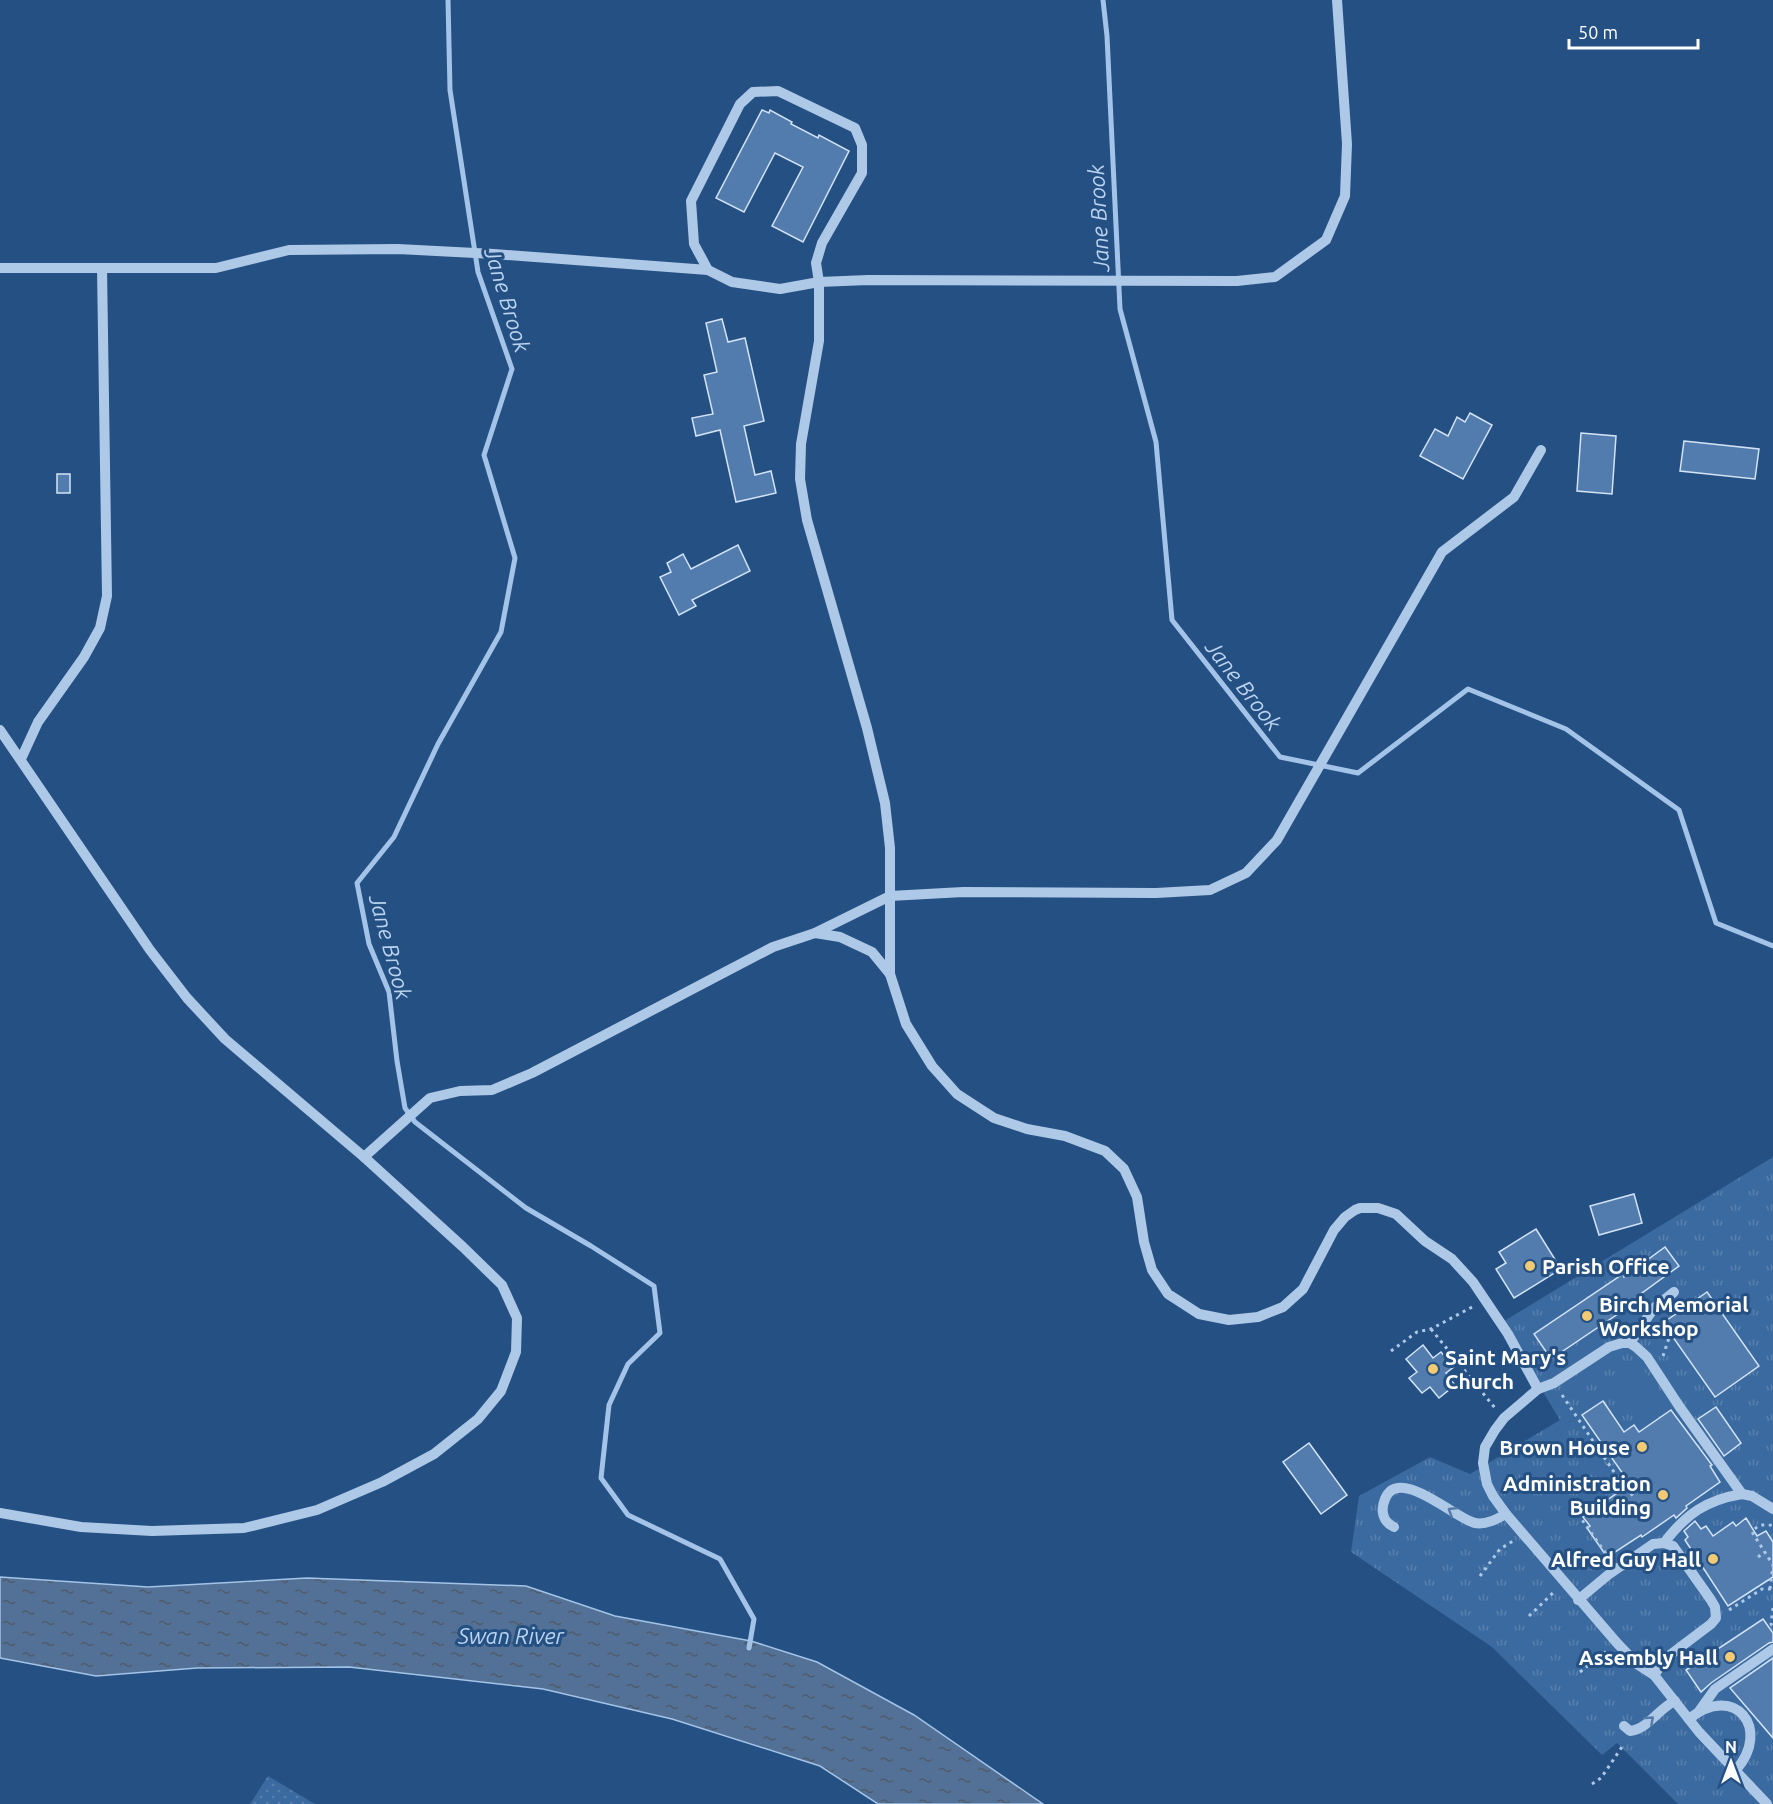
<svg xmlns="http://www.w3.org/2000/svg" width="1773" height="1804" font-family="Ubuntu,sans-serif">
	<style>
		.grass { fill: url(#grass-dots) }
		.park { fill: url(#park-tufts) }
		.pitch { fill: #3a6aa0 }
		.water { fill: url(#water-ripples); stroke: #a3c4e8; stroke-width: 1.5 }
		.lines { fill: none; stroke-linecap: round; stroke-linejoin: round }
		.stream { stroke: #a3c4e8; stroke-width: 5 }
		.building { fill: #527cad; stroke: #d2e3f6; stroke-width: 1.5 }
		.path { stroke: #aec9e7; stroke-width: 3; stroke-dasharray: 3 4.5; stroke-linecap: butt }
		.minor { stroke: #aec9e7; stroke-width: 10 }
		.oneway { stroke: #557aa6 }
		.poi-dot { fill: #f1ca73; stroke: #255083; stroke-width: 2 }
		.labels { text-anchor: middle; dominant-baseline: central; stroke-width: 6; stroke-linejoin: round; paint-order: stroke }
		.poi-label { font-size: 21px; font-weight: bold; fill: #fff; stroke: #255083; text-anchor: end }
		.water-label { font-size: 22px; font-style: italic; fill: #bad3ef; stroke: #255083 }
	</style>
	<defs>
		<pattern id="grass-dots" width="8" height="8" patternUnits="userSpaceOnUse" patternTransform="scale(1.5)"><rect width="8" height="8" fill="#3a6aa0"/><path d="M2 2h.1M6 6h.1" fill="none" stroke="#5880ae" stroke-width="1.8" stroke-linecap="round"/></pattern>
		<pattern id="park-tufts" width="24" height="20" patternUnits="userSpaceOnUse" patternTransform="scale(1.5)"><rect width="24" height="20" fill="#3a6aa0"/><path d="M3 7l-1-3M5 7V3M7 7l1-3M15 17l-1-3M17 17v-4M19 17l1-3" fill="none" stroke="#5880ae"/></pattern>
		<pattern id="water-ripples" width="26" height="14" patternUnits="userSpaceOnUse" patternTransform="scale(1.5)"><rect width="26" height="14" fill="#537196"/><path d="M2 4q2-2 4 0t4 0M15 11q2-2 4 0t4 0" fill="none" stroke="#4f5b6a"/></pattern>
	</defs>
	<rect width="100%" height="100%" fill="#255083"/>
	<polygon class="grass" points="268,1776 315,1804 250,1804"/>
	<polygon class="park" points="1773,1157 1773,1804 1678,1804 1617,1743 1602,1755 1492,1647 1351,1552 1359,1496 1430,1457 1470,1474 1560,1420 1501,1323"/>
	<polygon class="pitch" points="1643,1369 1665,1401 1642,1417 1620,1385"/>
	<polygon class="water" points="0,1577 148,1587 307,1578 526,1586 615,1616 751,1641 817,1662 914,1715 1043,1804 878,1804 820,1766 672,1719 543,1689 349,1667 197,1668 96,1676 0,1658"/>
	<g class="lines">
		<g class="stream">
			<polyline points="448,0 450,90 478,272 512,369 484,455 515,558 501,632 438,744 394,837 357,883 369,944 389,992 397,1061 405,1108 415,1122 526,1208 591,1246 654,1286 660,1333 628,1364 609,1405 601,1478 628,1515 720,1559 754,1619 749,1648"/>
			<polyline points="1103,0 1107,36 1120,309 1156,442 1172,620 1280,757 1358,773 1468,689 1566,729 1679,810 1716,923 1773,946"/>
		</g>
	</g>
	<g class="building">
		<polygon points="762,110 769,113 770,110 792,122 791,124 818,138 819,135 849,151 803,242 772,226 803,167 775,153 744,212 716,198"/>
		<polygon points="722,319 728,342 745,338 764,421 744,426 755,475 771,471 776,493 736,502 720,430 696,436 692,418 713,414 704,375 717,372 706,323"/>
		<polygon points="1470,413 1492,425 1463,479 1420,456 1435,429 1448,436 1457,417 1465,422"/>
		<polygon points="1581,433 1616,436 1612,494 1577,491"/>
		<polygon points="1684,441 1759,449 1755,479 1680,471"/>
		<rect x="57" y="474" width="13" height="19"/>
		<polygon points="738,545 750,571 692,600 696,606 679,615 660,577 671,572 667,563 683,554 691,569"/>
		<polygon points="1634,1194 1642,1223 1599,1235 1590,1206"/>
		<polygon points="1536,1229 1561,1269 1514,1298 1496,1269 1506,1263 1499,1252"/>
		<polygon points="1665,1247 1679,1266 1638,1296 1640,1299 1551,1359 1534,1334 1623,1274 1624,1277"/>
		<polygon points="1707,1292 1759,1366 1715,1397 1663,1323"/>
		<polygon points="1423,1345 1433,1358 1441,1352 1454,1367 1446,1373 1455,1385 1439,1398 1430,1387 1422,1393 1409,1378 1417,1372 1406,1359"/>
		<polygon points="1603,1401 1624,1432 1634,1425 1639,1432 1671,1410 1712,1465 1710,1466 1720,1482 1686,1506 1687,1508 1676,1518 1674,1515 1642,1537 1641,1535 1609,1556 1607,1553 1605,1554 1587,1528 1590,1526 1583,1517 1630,1484 1582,1415"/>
		<polygon points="1716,1407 1741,1443 1724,1456 1698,1419"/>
		<polygon points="1309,1443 1347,1495 1321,1514 1283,1462"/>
		<polygon points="1746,1518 1757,1536 1766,1531 1773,1542 1773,1577 1728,1606 1685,1540 1688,1537 1684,1531 1695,1521 1701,1529 1706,1526 1713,1536 1733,1522 1736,1526"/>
		<polygon points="1763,1619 1773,1633 1773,1642 1769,1643 1711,1683 1701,1692 1686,1670"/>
		<polygon points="1773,1658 1773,1738 1730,1688"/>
	</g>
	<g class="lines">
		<g class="path">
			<polyline points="1431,1329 1495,1408"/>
			<polyline points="1391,1351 1417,1332 1431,1329 1474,1306"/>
			<polyline points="1663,1356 1670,1335"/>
			<polyline points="1562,1395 1614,1472 1633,1496"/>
			<path d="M1594,1507C1588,1508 1581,1510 1580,1517L1609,1558"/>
			<polyline points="1758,1557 1765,1552"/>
			<polyline points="1480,1576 1500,1549 1513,1541"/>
			<path d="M1770,1589L1773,1565L1752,1532C1757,1525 1765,1523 1773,1526"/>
			<polyline points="1773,1608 1771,1624 1773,1628"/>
			<polyline points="1729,1610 1762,1589 1773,1589"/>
			<polyline points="1529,1616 1556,1590"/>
			<polyline points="1580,1672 1607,1651"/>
			<polyline points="1592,1784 1601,1778 1624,1744"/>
		</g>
		<g class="minor">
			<polyline points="0,268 216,268 289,250 398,249 494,254 708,270 732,282 780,289 819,282 868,280 1237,281 1275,277 1326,240 1345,196 1347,144 1337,0"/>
			<polyline points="708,270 694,244 691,201 740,104 753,92 778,91 855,128 862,145 862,173 822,243 816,263 819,282 819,341 801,444 800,479 807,520 867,728 885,803 890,848 890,974 906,1024 932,1066 957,1094 994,1118 1027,1129 1065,1136 1105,1151 1124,1169 1137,1197 1144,1242 1152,1270 1168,1294 1199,1314 1229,1320 1258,1317 1283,1307 1303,1289 1334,1230 1345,1217 1355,1210 1360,1208 1378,1208 1396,1214 1425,1241 1452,1259 1473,1282 1508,1334 1538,1389"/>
			<polyline points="0,730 150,950 187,998 225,1039 364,1157 463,1247 502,1285 517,1318 516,1352 501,1391 478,1419 434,1454 382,1482 317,1510 244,1528 152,1531 81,1527 0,1513"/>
			<polyline points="21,759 38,722 84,657 100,628 107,596 102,268"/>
			<polyline points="815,933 840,937 872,952 890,974"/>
			<polyline points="364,1157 430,1098 460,1091 492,1090 532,1073 773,947 815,933 890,896 963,892 1156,893 1210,890 1246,873 1277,840 1442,552 1514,497 1541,450"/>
			<polyline points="1630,1343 1654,1308 1674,1292"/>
			<path d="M1394,1527C1383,1522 1380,1511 1385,1499C1399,1465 1455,1519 1475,1523C1486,1525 1497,1519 1506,1514"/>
			<path d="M1664,1543C1686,1514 1706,1500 1742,1494"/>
			<polyline points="1578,1600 1608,1575 1653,1544 1664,1543 1673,1546 1711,1600 1715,1607 1716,1618 1711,1624 1666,1658 1654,1675"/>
			<polyline points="1700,1710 1715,1689 1773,1649"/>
			<path d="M1689,1719C1735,1682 1772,1729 1736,1770"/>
			<path d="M1624,1726L1630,1731C1648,1729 1659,1708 1675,1701"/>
			<polyline points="1767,1804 1699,1732 1654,1675 1637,1664 1617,1643 1506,1514 1493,1496 1487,1484 1483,1463 1485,1447 1495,1430 1504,1418 1538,1389 1554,1383 1609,1347 1622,1343 1630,1343 1636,1347 1647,1357 1679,1406 1742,1494 1752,1496 1773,1509"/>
		</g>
	</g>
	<defs><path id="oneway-chevron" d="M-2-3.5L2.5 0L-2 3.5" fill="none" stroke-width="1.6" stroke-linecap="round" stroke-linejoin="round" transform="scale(1.5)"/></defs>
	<g class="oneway">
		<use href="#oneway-chevron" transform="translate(1452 1511) rotate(-148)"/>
		<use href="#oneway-chevron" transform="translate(1650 1720) rotate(-42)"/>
	</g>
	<g class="poi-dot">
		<circle cx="1530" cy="1266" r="6"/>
		<circle cx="1587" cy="1316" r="6"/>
		<circle cx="1433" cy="1369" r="6"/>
		<circle cx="1642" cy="1447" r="6"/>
		<circle cx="1663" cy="1495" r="6"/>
		<circle cx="1713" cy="1559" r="6"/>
		<circle cx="1730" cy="1657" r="6"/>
	</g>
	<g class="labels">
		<g class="poi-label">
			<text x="1542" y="1266" text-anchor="start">Parish Office</text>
			<text x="1599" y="1304" text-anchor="start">Birch Memorial<tspan x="1599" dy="24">Workshop</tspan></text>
			<text x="1445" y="1357" text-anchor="start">Saint Mary's<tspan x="1445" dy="24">Church</tspan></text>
			<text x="1630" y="1447">Brown House</text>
			<text x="1651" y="1483">Administration<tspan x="1651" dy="24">Building</tspan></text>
			<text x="1701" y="1559">Alfred Guy Hall</text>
			<text x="1718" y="1657">Assembly Hall</text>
		</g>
		<g class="water-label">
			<text transform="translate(1098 218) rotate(-93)">Jane Brook</text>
			<text transform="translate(508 300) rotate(73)">Jane Brook</text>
			<text transform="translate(1244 685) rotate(52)">Jane Brook</text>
			<text transform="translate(391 947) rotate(75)">Jane Brook</text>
			<text x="511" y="1635">Swan River</text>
		</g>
	</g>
	<g transform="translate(1731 1762)" stroke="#255083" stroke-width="4.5" paint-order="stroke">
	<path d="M0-4.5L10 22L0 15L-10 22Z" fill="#ffffff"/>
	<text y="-9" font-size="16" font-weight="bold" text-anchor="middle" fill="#ffffff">N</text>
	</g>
	<path d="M1569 39v9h129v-9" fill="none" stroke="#ffffff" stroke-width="3"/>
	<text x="1578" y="39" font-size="18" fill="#ffffff" stroke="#255083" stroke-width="4.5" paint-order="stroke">50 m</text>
</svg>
